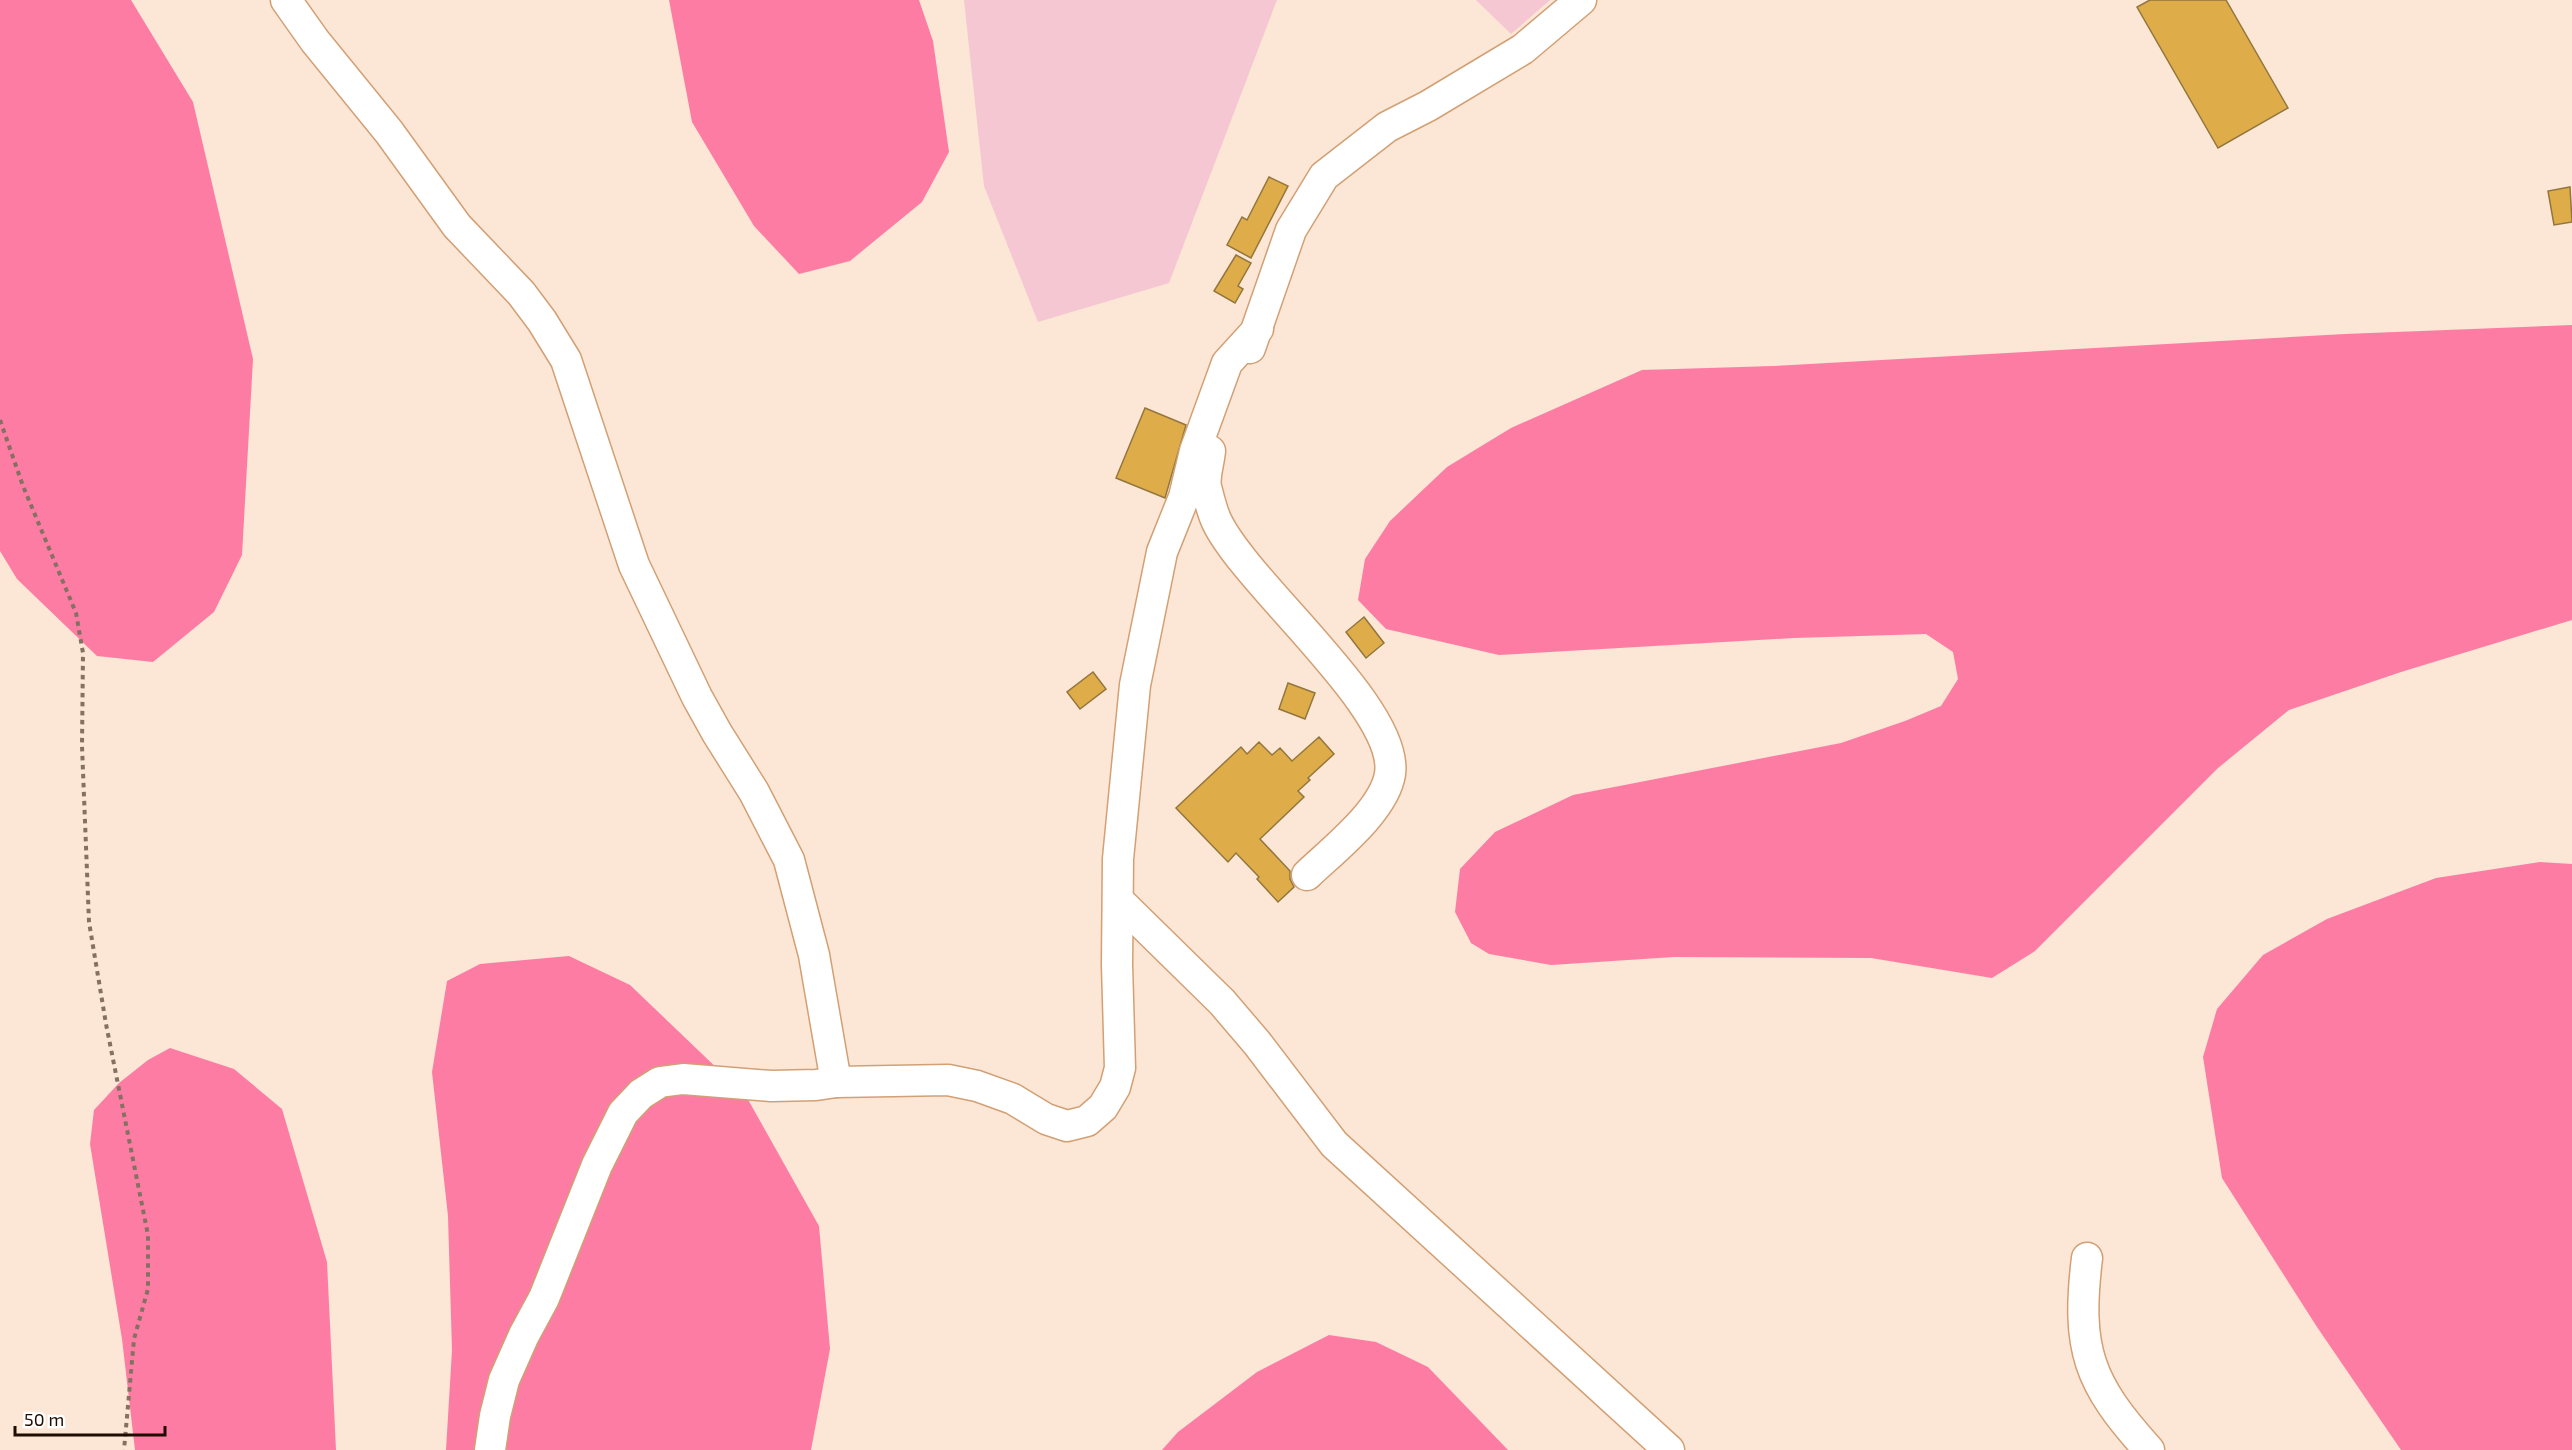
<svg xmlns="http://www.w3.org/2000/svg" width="2572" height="1450" font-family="'Exo 2',sans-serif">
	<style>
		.green { fill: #f4c7d2 }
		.forest { fill: #fd7ca4 }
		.building { fill: #dead49; stroke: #93763d; stroke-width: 1.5 }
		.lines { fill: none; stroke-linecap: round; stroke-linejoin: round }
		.minor-casing { stroke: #d2a074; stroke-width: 33 }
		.path { stroke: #847162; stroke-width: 4; stroke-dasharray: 4.5 4.5; stroke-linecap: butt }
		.minor { stroke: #fff; stroke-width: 30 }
	</style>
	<rect width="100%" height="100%" fill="#fce6d5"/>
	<g class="green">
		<polygon points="964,0 1277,0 1169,283 1038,322 984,186"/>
		<polygon points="1476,0 1550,0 1511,34"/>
	</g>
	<g class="forest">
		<polygon points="0,0 131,0 193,102 253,359 242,555 214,612 153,662 97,656 17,579 0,551"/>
		<polygon points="669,0 919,0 933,41 949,152 922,202 850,261 799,274 754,226 692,122"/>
		<polygon points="2572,325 2572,620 2401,672 2289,710 2218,768 2035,951 1992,978 1871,958 1674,957 1551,965 1489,954 1471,943 1455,912 1460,869 1495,832 1573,795 1841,743 1905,721 1941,706 1958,679 1953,652 1926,634 1794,638 1499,655 1386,629 1358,600 1365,559 1390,521 1447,467 1511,428 1642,370 1774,366 2345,334"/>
		<polygon points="2540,862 2572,864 2572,1450 2401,1450 2317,1327 2222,1178 2203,1057 2217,1009 2263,955 2327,919 2436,878"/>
		<polygon points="569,956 630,985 746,1096 819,1226 830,1349 811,1450 446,1450 452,1350 448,1216 432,1072 447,981 480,964"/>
		<polygon points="170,1048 234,1069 282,1109 327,1262 336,1450 135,1450 122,1339 90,1144 94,1110 119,1083 148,1060"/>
		<polygon points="1329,1335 1376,1342 1428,1367 1508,1450 1162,1450 1178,1432 1257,1372"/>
	</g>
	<g class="building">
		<polygon points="2150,0 2226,0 2288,108 2218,148 2137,7"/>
		<polygon points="1269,177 1288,186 1251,258 1227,245 1242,217 1247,220"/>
		<polygon points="2570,187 2572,222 2554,225 2548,191"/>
		<polygon points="1236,255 1251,263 1238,286 1243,289 1235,303 1214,291"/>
		<polygon points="1145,408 1186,425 1165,498 1116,478"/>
		<polygon points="1364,617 1384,643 1366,658 1346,632"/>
		<polygon points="1093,672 1106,689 1080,709 1067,692"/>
		<polygon points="1288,683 1315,693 1305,719 1279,709"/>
		<polygon points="1319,737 1334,754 1308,778 1310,780 1298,791 1304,797 1260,839 1290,871 1290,879 1294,887 1278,902 1257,879 1259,877 1236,853 1228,862 1176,808 1241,747 1247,754 1259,742 1272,755 1280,748 1292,761"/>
	</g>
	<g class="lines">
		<defs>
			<g id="minor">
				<polyline points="286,0 315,41 389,132 457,226 521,293 542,321 566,360 634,565 697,697 717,733 754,792 789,860 814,955 836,1082"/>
				<polyline points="1250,348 1291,230 1324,176 1387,127 1428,106 1523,49 1581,0"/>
				<path d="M1210,451C1209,462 1204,477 1206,487C1209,498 1212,512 1217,522C1248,586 1400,709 1390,774C1384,811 1333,850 1307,875"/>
				<polyline points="1119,901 1222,1002 1257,1043 1334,1144 1669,1450"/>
				<path d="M2087,1258C2076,1349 2088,1383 2149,1450"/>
				<polyline points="490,1450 495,1416 504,1380 524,1335 544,1298 597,1165 623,1113 641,1094 660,1082 683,1079 771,1086 816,1085 836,1082 948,1080 977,1086 1013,1099 1046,1119 1067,1126 1087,1121 1103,1107 1115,1087 1120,1068 1117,965 1118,859 1135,685 1162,552 1184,497 1195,451 1227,363 1258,329"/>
			</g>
		</defs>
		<use href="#minor" class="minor-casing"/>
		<polyline class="path" points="0,420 23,486 76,613 83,653 82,746 89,922 106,1024 148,1235 148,1289 134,1339 124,1450"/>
		<use href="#minor" class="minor"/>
	</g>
	<path d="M15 1426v9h150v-9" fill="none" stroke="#1e0d00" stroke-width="3"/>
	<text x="24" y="1426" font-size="18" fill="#1e0d00" stroke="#ffffff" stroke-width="4.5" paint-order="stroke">50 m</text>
</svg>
